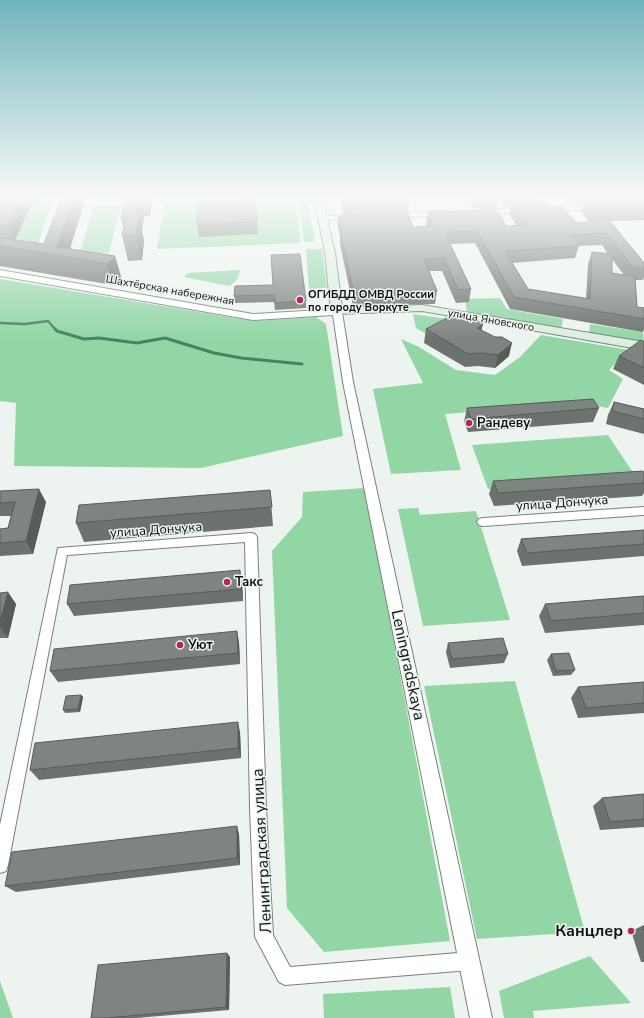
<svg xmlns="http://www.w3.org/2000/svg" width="644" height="1018" font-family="'Nunito Sans',sans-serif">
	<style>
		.green { fill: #92d6a6 }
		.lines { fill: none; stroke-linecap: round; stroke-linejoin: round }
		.stream-far1 { stroke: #48845b; stroke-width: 2.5 }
		.stream { stroke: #48845b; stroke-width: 3 }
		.minor-casing { stroke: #7a807b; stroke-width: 2 }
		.tertiary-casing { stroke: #7a807b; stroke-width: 2 }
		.secondary-casing { stroke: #7a807b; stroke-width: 2 }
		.minor { fill: #fff; fill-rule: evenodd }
		.tertiary { fill: #fff; fill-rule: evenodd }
		.secondary { fill: #dbefe1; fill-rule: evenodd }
		.wall { fill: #6c726d; fill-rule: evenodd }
		.shaded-wall { fill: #585c59 }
		.building { fill: #7e847f; stroke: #585c59 }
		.poi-dot { fill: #b2255c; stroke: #edf4ef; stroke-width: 1.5 }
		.labels { text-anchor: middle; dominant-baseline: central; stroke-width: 3; stroke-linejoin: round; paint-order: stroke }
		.far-street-label { font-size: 11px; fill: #111311; stroke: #edf4ef }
		.far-poi-label { font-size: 11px; font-weight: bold; fill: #111311; stroke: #edf4ef; text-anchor: start }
		.poi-label { font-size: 13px; font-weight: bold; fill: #111311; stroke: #edf4ef; text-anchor: start }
		.street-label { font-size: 13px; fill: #111311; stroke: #edf4ef }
		.near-street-label { font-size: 16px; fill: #111311; stroke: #edf4ef }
		.near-poi-label { font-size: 16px; font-weight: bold; fill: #111311; stroke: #edf4ef; text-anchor: end }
	</style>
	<rect width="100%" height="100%" fill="#edf4ef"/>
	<g class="green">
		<polygon points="244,197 295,197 301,243 157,249 165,200"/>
		<polygon points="298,197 307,197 315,241 304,242"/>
		<polygon points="53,200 34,255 0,249 0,202"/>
		<polygon points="121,205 109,253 79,255 94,206"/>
		<polygon points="306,249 322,249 327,288 309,289"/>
		<path d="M240,270C239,278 236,282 229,286L184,277L188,273Z"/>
		<polygon points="0,279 253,321 316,317 326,324 343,436 201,468 14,466 16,403 0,401"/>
		<polygon points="500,298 507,309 563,319 561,330 467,314 465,299"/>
		<polygon points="413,314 456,320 428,335 416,328"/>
		<polygon points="590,324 643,332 644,343 589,334"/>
		<polygon points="541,335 629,350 609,370 623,379 608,408 580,403 445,414 461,470 391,474 373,389 423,383 401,339 419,347 456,370 495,375 520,357"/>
		<polygon points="608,435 636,477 488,489 472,445"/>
		<polygon points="365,488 450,941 324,952 287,908 272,551 302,517 303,492"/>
		<polygon points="418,508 420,515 476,511 510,620 423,626 398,509"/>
		<polygon points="515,681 585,932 477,939 424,686"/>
		<polygon points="590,956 631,1003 533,1011 534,1018 504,1018 499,991"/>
		<polygon points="0,981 13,1018 0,1018"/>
		<polygon points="450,987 455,1018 324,1018 323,994"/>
	</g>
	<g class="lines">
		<polyline class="stream-far1" points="0,323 25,324 48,321 56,330"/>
		<polyline class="stream" points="55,329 57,331 84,339 99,338 137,343 165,338 214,353 241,358 302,364"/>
		<defs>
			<g id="minor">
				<polygon points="644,507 644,515 483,526 479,525 477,522 479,519 483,518"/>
				<polygon points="251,533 255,534 257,537 266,809 273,935 290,967 470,952 476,955 479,961 476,967 470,970 285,985 279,982 255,937 250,809 245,542 67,555 8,865 6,871 0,873 0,825 58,548"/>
			</g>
			<g id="tertiary">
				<polygon points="600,205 604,207 603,209 548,211 544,209 548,207"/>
				<polygon points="526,208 530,210 529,212 480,214 476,212 480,210"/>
				<polygon points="444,211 447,211 447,215 392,218 388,216 392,214"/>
				<polygon points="354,215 357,215 357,219 323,220 319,218 323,216"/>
				<polygon points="0,270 253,314 337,309 342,312 353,382 492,1018 470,1018 343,382 333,315 253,320 0,276"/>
			</g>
			<polygon id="secondary" points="314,197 322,197 335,253 342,308 422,305 644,342 644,350 422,311 333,314 331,312 325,253"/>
		</defs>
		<use href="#minor" class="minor-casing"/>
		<use href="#tertiary" class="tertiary-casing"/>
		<use href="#secondary" class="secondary-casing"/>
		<use href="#minor" class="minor"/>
		<use href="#tertiary" class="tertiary"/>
		<use href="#secondary" class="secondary"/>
	</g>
	<g class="wall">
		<polygon points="0,197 41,197 38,203 31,204 15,240 44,244 62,197 86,197 70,249 115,256 121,277 113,285 0,266 0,203 2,199 0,199"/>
		<polygon points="125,197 152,197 152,201 150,216 144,216 142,230 144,241 142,260 128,261 122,235 124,229 121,218"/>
		<path d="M341,197L409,200L408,209H406L413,227L427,226L426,224L428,212L478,210V208H473L467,197H500L498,207H495L506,226H517L509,214L511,207H504L501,202L502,197H540L539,201L550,206L576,223L589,222L581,211L583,204H576L570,197H644V220L610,221L644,263V277L643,280H635L637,307L644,308V329L643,332L510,309L475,243L450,244L471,289L469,302L456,303L442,271H429L437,291L435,304L353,306L340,244V236L338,228V216H345V214H343L341,206ZM602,245L608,254L592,252L588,264L586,299L528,289L512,263L575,258L579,246ZM612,259L624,275L612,273Z"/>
		<polygon points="255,200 258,234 199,237 197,224"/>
		<polygon points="273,285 306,301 306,308 275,310 274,302 235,303 234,296"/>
		<polygon points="426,329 481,330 509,356 495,368 478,366 465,367 424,343"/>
		<polygon points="644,342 644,385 613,369 619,356"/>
		<polygon points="614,402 644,409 644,434 606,424 608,415"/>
		<polygon points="467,408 599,408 593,422 468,432 464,422"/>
		<polygon points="644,473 644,493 642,496 494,506 489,494 493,481"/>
		<polygon points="270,490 273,526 84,542 76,523"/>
		<polygon points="0,491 46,502 33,554 0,556 0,529 8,528 11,516 0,516"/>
		<polygon points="644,530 644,556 522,566 517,551 521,539"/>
		<polygon points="242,583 243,601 74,616 67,604"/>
		<polygon points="0,593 16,604 8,638 0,638"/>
		<polygon points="644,596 644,625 545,633 539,616 545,604"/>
		<polygon points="237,631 239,643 240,664 58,682 50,671"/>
		<polygon points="448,643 508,654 504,663 450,668 446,652"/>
		<polygon points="551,654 575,670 571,675 553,676 547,660"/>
		<polygon points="644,682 644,713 578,718 571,698 578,687"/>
		<polygon points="81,695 83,697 80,712 65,713 63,710"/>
		<polygon points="240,732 241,758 39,780 30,770"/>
		<polygon points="644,794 644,827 600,830 593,806 602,798"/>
		<polygon points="239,834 240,865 16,892 5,886"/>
		<polygon points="642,926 644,926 644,962 641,962 631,931"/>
		<polygon points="230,957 229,1010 137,1018 91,1018"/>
	</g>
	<g class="shaded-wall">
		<polygon points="22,197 29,197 31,204 15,240 9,225"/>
		<polygon points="36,197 41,197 38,203"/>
		<polygon points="74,197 86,197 67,257 56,249"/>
		<polygon points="138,197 140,197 144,217 142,230 144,241 142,260 136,235 135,217"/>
		<polygon points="147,197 152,197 152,201 150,216"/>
		<polygon points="115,256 121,277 113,285 107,264"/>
		<polygon points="483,324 480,337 477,328"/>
		<polygon points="512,343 509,356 495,368 498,355"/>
		<polygon points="39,489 46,502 33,554 26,541"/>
		<polygon points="240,570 242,583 243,601 241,589"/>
		<polygon points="8,592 16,604 8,638 0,627 0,622"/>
		<polygon points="237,631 239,643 240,664 238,653"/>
		<polygon points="81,695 83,697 80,712 78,709"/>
		<polygon points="238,722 240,732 241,758 238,748"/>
		<polygon points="237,826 239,834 240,865 237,858"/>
		<polygon points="227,953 230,957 229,1010 226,1007"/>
	</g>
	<g class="building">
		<polygon points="3,197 22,197 9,225 0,225 0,203"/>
		<polygon points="62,197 74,197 56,249 58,247 115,256 107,264 0,246 0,238 44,244"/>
		<polygon points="125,197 138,197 135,217 139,217 136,235 122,235 126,218 121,218"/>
		<polygon points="341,197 408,197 409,200 401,200 402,202 343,205"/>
		<polygon points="587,197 644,197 644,204 595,206"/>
		<polygon points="255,200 257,222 197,224 198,202"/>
		<polygon points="546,201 550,206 562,206 576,223 609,220 644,263 644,268 634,268 606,233 571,235 579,246 505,251 528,289 590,299 592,252 612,254 612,273 635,277 637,307 644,308 644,319 514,297 477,231 450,232 451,235 446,235 471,289 458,290 444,258 424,259 437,291 354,293 340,232 342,231 338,216 347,216 345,209 405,206 413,227 434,226 428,212 482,210 479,203 493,203 506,226 528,225 512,202"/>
		<polygon points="300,254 306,301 275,303 274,295 234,296 235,286 273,285 271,255"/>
		<polygon points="458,312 483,324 477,328 495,337 502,337 512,343 498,355 481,353 468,354 426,329"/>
		<polygon points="641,340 644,342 644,368 619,356"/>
		<polygon points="593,399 599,408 471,419 467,408"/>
		<polygon points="614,402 644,409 644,419 612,411"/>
		<polygon points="643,471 644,473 644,483 498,493 493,481"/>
		<polygon points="39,489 26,541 0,543 0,529 8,528 15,502 0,503 0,491"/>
		<polygon points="270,490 272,507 76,523 79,505"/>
		<polygon points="644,530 644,544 527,553 521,539"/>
		<polygon points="240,570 241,589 67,604 70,585"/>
		<polygon points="8,592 0,622 0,593"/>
		<polygon points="644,596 644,613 551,621 545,604"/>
		<polygon points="237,631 238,653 50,671 54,649"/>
		<polygon points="503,638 508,654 452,659 448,643"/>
		<polygon points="569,653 575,670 556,671 551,654"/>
		<polygon points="644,682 644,703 586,708 578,687"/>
		<polygon points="81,695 78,709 63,710 66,696"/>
		<polygon points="238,722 238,748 30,770 35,743"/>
		<polygon points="644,794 644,819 610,822 602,798"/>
		<polygon points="237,826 237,858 5,886 12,852"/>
		<polygon points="642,926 644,926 644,931"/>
		<polygon points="227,953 226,1007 107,1018 91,1018 98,965"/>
	</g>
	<linearGradient id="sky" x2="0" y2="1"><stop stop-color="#71b4bc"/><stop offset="0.58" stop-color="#f7faf8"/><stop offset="1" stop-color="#f7faf8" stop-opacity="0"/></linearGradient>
	<rect width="644" height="340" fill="url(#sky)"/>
	<g class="poi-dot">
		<circle cx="300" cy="300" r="4"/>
		<circle cx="469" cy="423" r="4"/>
		<circle cx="227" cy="582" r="4"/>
		<circle cx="180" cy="645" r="4"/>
		<circle cx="631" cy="931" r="4"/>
	</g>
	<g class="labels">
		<g class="far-street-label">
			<text transform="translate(170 290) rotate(10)">Шахтёрская набережная</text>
			<text transform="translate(491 320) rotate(10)">улица Яновского</text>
		</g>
		<g class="far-poi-label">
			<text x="308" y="294">ОГИБДД ОМВД России<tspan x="308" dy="13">по городу Воркуте</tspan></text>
		</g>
		<g class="poi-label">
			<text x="477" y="423">Рандеву</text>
			<text x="235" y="582">Такс</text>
			<text x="188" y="645">Уют</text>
		</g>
		<g class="street-label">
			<text transform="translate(562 503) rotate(-4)">улица Дончука</text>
			<text transform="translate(156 530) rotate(-4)">улица Дончука</text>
		</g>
		<g class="near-street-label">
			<text transform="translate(408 665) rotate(78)">Leningradskaya</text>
			<text transform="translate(262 851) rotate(-93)">Ленинградская улица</text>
		</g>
		<g class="near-poi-label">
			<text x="623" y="931">Канцлер</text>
		</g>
	</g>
</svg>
